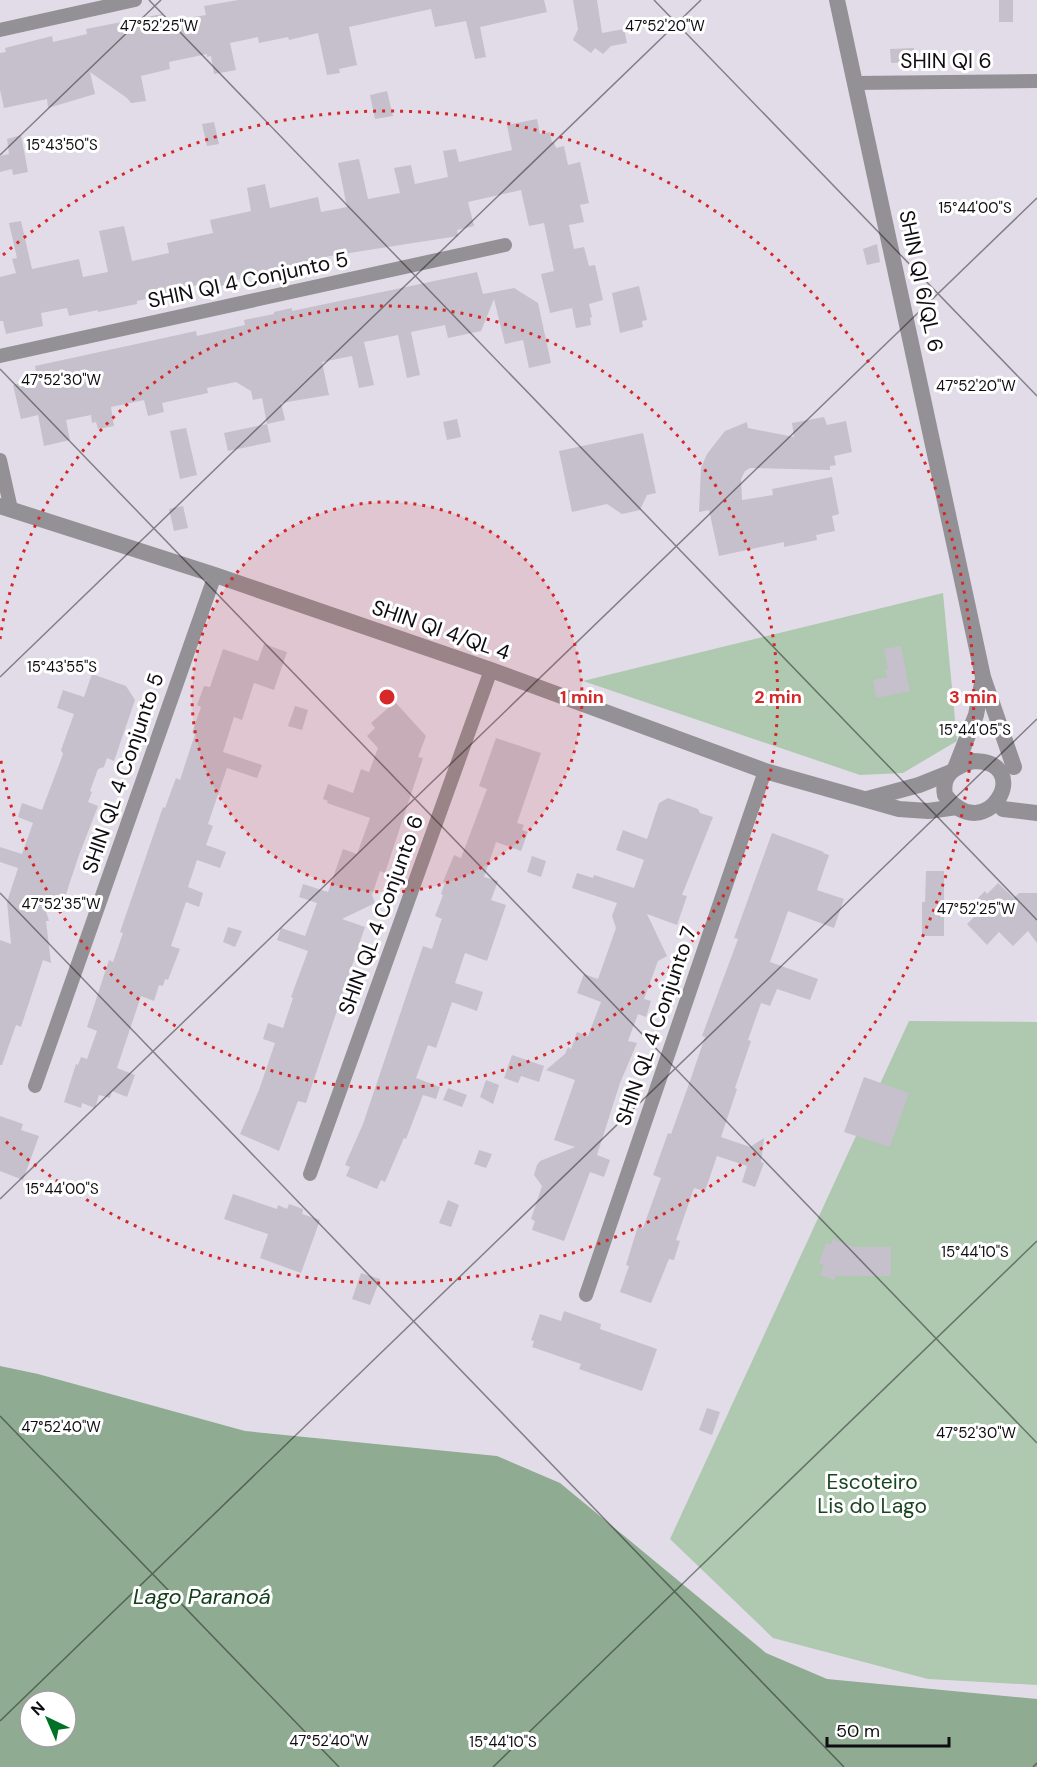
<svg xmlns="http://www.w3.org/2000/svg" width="1037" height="1767" font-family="'DM Sans',sans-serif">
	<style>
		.green { fill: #aec9b0 }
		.water { fill: #8fab91; fill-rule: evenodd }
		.building { fill: #c5c0cb }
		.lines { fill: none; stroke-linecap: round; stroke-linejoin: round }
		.minor { stroke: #939196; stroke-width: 14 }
		.tertiary { stroke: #939196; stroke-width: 16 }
		.ticks { fill: none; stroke: #0f0d11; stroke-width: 1.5; stroke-opacity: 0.45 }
		.ring { fill: none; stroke: #d62828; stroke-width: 3; stroke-dasharray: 3 6 }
		.labels { text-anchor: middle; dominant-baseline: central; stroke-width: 6; stroke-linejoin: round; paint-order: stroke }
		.street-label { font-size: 21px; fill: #0f0d11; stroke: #fff }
		.park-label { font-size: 21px; fill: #194520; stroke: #fff }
		.water-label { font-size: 22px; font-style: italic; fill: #13401b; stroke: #fff }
		.ticks-label { font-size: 15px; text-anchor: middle; fill: #0f0d11; stroke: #fff; stroke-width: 6; stroke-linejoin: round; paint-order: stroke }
		.centre { fill: #d62828; stroke: #fff; stroke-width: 3 }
		.ring-label { font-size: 18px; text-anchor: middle; font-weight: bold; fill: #d62828; stroke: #fff; stroke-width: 6; stroke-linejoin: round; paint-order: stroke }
	</style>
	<rect width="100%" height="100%" fill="#e2dce8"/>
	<g class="green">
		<polygon points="943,593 957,741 903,773 860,775 583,681"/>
		<polygon points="909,1021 1037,1022 1037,1685 928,1679 773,1638 670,1539"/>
	</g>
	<path class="water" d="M0,1366L38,1374L245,1431L497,1456L560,1483L766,1653L827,1679L1037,1699V1767H0ZM30,1701H66V1737H30Z"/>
	<g class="building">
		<polygon points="238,0 544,0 547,12 480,27 486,57 475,59 466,21 435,27 431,9 349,27 357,65 339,69 340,73 327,75 318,33 289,40 288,37 259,43 258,37 230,43 236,70 214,74 211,56 207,57 207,54 169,62 170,69 141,76 146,101 131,103 127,98 90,72 95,94 48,108 47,99 4,108 0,90 0,53 6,52 5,48 52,36 53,42 87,34 86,29 162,14 165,28 190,22 190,21 195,19 194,17 206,15 204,6"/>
		<polygon points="573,0 597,0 602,33 624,29 627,43 611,46 603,54 595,48 591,53 573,40 578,29"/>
		<rect x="999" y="0" width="14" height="22"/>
		<polygon points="914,48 913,62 891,63 890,49"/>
		<polygon points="387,91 393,116 375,119 370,95"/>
		<polygon points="537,119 540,134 550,132 552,143 554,142 556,148 564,146 568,165 580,162 589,203 580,205 584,222 569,225 574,249 584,247 589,266 595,265 603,300 589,304 592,317 590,318 591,325 576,328 572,308 550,313 541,274 554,271 544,223 529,226 521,190 468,202 474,226 457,230 458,236 330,256 282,267 283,272 224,282 225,285 208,289 207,283 180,289 181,291 137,301 137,304 98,312 98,310 69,316 67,308 41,313 43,326 6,334 3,321 0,321 0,277 16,273 12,259 17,258 9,223 21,221 32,269 79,259 83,277 108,272 99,231 124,226 132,261 169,253 167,243 213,233 210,220 251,211 247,188 265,184 270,208 318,197 321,212 347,207 338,163 359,159 368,199 400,193 394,168 411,165 415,184 448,177 443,151 456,149 459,162 512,150 507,125"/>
		<polygon points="214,122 219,144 207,146 202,124"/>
		<polygon points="21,135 28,172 13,175 12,169 0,172 0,156 9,154 7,139"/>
		<polygon points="877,244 880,262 867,265 863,249"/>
		<polygon points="477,272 483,294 514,288 538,303 551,363 529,368 523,340 505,344 494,299 481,331 448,338 445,325 411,332 420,375 407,378 398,335 364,342 374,385 359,388 352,356 322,362 329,395 281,403 285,420 267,424 262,398 253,400 251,391 236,382 207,388 208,393 162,403 164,412 148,416 144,400 111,407 114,426 98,429 96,422 92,423 91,415 66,420 70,440 44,446 38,415 21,419 13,385 37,379 35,366 196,331 197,336 245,325 244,320 274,314 274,312 292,308 292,311"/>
		<polygon points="639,286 647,320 642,321 643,327 620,333 612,293"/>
		<polygon points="824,417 827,425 846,421 852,452 834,456 836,465 830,466 830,470 750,468 745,471 741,479 742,500 773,495 772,489 832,477 839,514 832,516 835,531 816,535 817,540 784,547 784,542 719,556 709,510 699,512 701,468 707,454 725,431 747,422 748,428 794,437 792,423"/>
		<polygon points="457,419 461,437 447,440 443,422"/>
		<polygon points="267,424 271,442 228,451 224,433"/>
		<polygon points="186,428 197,475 180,479 170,431"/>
		<polygon points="643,433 656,493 647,495 640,510 622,514 607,504 572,512 559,451"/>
		<polygon points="183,506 188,528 174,531 169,509"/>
		<polygon points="264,644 287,652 274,690 254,683 242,720 234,717 223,752 262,765 257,778 227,768 208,824 213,826 206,845 226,852 220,868 197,860 188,887 203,893 199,907 186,902 171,946 180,949 168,980 165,979 163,986 159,985 154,1001 141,996 117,1068 135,1075 127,1097 112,1091 110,1098 99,1095 95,1108 82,1103 81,1108 64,1102 76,1064 78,1065 81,1057 87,1059 97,1031 87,1027 109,960 113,962 123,933 120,932 163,807 165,808 176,778 180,780 195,734 192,733 201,707 197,705 204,686 210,687 223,649 258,661"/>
		<polygon points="901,646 910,691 876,698 873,680 887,677 885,670 888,669 884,649"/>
		<polygon points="92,674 126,686 135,700 114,761 107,758 104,767 98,769 90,791 92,792 88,802 98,806 79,855 61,909 43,902 49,921 46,921 51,963 43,960 21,1027 16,1025 2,1065 0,1065 0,940 11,944 7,902 18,868 0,862 0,847 22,854 33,823 18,817 22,803 42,810 63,754 61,750 74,714 57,708 63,690 84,697"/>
		<polygon points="395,702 426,736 418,757 423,758 385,873 380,871 372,895 375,903 342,919 365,927 306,1103 298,1101 279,1151 240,1134 259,1090 275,1043 263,1039 268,1023 283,1028 293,998 291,997 308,951 277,940 281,928 305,936 317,903 299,897 303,884 328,892 343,849 357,854 370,818 327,803 328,801 323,799 328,784 353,793 361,769 369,772 378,748 367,736 375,728 371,723"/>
		<polygon points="295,706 308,710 302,730 288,726"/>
		<polygon points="496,738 541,753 517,823 524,825 522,830 528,832 521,851 496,842 484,877 498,881 491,900 506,905 487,961 465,953 455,983 483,992 477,1011 452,1002 436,1048 428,1045 416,1078 440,1087 436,1099 423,1095 406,1139 404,1138 385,1182 381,1180 377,1189 346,1176 350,1167 345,1165 363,1124 423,946 432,949 441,921 442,919 435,916 443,895 441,894 445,882 443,882 454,855 461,858 487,789 479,786"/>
		<polygon points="668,798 698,809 700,813 713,817 682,895 687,896 677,925 647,914 667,956 658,961 644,999 651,1001 646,1017 638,1014 628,1041 637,1043 620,1083 597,1155 610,1160 604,1177 590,1172 564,1241 532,1230 535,1221 531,1219 542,1186 534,1175 537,1165 540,1161 575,1147 554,1140 575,1080 546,1070 565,1054 568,1047 571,1049 577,1032 588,1036 601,1002 577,993 584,974 598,979 616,928 612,916 617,903 572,888 577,873 593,878 594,875 634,888 644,860 616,850 623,830 647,839 659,803"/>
		<polygon points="772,833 824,852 823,853 829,855 817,890 844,899 834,928 788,911 770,962 818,979 810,1000 777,989 770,1006 761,1003 748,1040 751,1041 735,1088 737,1089 721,1137 750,1147 764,1138 761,1162 764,1163 755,1187 742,1182 747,1166 717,1156 705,1191 694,1188 676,1240 680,1241 674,1260 669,1259 651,1303 620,1292 629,1266 626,1265 638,1226 643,1228 661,1178 653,1175 668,1133 671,1134 690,1081 705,1037 702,1036 738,939 734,938"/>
		<polygon points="532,856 546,861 541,877 527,872"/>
		<polygon points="926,871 944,871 944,936 922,936 922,902 925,902"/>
		<polygon points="998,883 1014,898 1019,893 1037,893 1037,943 1028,931 1013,946 999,932 987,945 967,924 977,914 972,909 977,904 975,901 985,891 987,894"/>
		<polygon points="228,927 242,931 235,947 223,942"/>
		<polygon points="512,1055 544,1066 539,1082 521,1076 518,1083 504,1078"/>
		<polygon points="864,1077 909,1093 890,1147 844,1132"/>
		<polygon points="486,1080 499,1085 493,1104 480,1097"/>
		<polygon points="448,1088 467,1095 462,1107 443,1100"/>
		<polygon points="0,1116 23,1124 21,1130 39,1136 23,1180 0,1171"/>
		<polygon points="479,1150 492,1154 486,1168 474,1164"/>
		<polygon points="233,1194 277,1209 278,1205 287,1209 289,1204 303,1209 302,1214 320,1220 301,1273 260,1258 268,1234 224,1219"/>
		<polygon points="448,1200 459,1205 451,1227 439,1223"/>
		<polygon points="833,1239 854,1247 891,1247 891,1276 836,1276 834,1280 820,1275 824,1265 819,1263 826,1243 831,1244"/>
		<polygon points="361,1273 380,1279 370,1305 352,1299"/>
		<polygon points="564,1311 601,1324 600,1329 657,1349 642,1391 579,1369 581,1364 532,1347 534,1341 531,1340 540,1314 561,1321"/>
		<polygon points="707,1408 720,1412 712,1435 699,1430"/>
	</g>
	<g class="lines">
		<g class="minor">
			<polyline points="0,30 135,0"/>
			<polyline points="855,83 1037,81"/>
			<polyline points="0,356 505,245"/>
			<polyline points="0,460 11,509"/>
			<polyline points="35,1086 215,575"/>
			<polyline points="310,1174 491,670"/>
			<polyline points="586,1295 765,771"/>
		</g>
		<g class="tertiary">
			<polyline points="837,0 983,677 1014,767"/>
			<polyline points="0,506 215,575 491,670 765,771 899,809 928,811 957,807"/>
			<path d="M973,761C1037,761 986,850 945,795C941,774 955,767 973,761Z"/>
			<polyline points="956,766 976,715 983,678"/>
			<polyline points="867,799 919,785 949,773"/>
			<polyline points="1003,809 1037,813"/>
		</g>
	</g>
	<path class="ticks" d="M149,0L1037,920M654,0L1037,396M0,155L161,0M0,369L1037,1443M0,677L701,0M0,893L844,1767M0,1199L1037,198M0,1416L339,1767M0,1721L1037,719M493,1767L1037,1241M1033,1767L1037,1763"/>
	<circle cx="387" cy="697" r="195" fill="#d62828" fill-opacity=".12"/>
	<g class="ring">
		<circle cx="387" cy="697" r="195"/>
		<path d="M0 639A391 391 0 1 1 0 755"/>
		<path d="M3 255A586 586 0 1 1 3 1139"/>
	</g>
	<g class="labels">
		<g class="street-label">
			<text x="946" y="61">SHIN QI 6</text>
			<text transform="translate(248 280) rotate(-12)">SHIN QI 4 Conjunto 5</text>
			<text transform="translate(921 281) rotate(78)">SHIN QI 6/QL 6</text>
			<text transform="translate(441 630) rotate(19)">SHIN QI 4/QL 4</text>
			<text transform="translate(123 773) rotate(-71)">SHIN QL 4 Conjunto 5</text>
			<text transform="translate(381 915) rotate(-70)">SHIN QL 4 Conjunto 6</text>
			<text transform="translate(656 1026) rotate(-71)">SHIN QL 4 Conjunto 7</text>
		</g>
		<g class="park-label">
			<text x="872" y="1482">Escoteiro<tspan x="872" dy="24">Lis do Lago</tspan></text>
		</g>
		<g class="water-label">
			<text x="202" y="1596">Lago Paranoá</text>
		</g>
	</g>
	<g class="ticks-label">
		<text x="159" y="31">47°52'25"W</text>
		<text x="665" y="31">47°52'20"W</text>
		<text x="62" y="150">15°43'50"S</text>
		<text x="975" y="213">15°44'00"S</text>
		<text x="61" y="385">47°52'30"W</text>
		<text x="976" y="391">47°52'20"W</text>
		<text x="62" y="672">15°43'55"S</text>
		<text x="975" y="735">15°44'05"S</text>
		<text x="61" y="909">47°52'35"W</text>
		<text x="976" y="914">47°52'25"W</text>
		<text x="62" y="1194">15°44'00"S</text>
		<text x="975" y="1257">15°44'10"S</text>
		<text x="61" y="1432">47°52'40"W</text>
		<text x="976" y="1438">47°52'30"W</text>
		<text x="329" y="1746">47°52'40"W</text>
		<text x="503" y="1747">15°44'10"S</text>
	</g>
	<circle cx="387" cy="697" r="9" class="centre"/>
	<g class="ring-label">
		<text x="582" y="703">1 min</text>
		<text x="778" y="703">2 min</text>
		<text x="973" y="703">3 min</text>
	</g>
	<g transform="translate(48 1719) rotate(316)"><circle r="28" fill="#ffffff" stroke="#9f9ea0" stroke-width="1.5"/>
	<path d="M0-4.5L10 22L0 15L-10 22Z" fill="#017225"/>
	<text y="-9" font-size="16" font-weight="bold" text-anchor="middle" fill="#0f0d11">N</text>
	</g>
	<path d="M827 1737v9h122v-9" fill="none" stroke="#0f0d11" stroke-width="3"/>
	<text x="836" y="1737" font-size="18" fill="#0f0d11" stroke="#ffffff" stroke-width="4.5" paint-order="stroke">50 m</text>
</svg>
